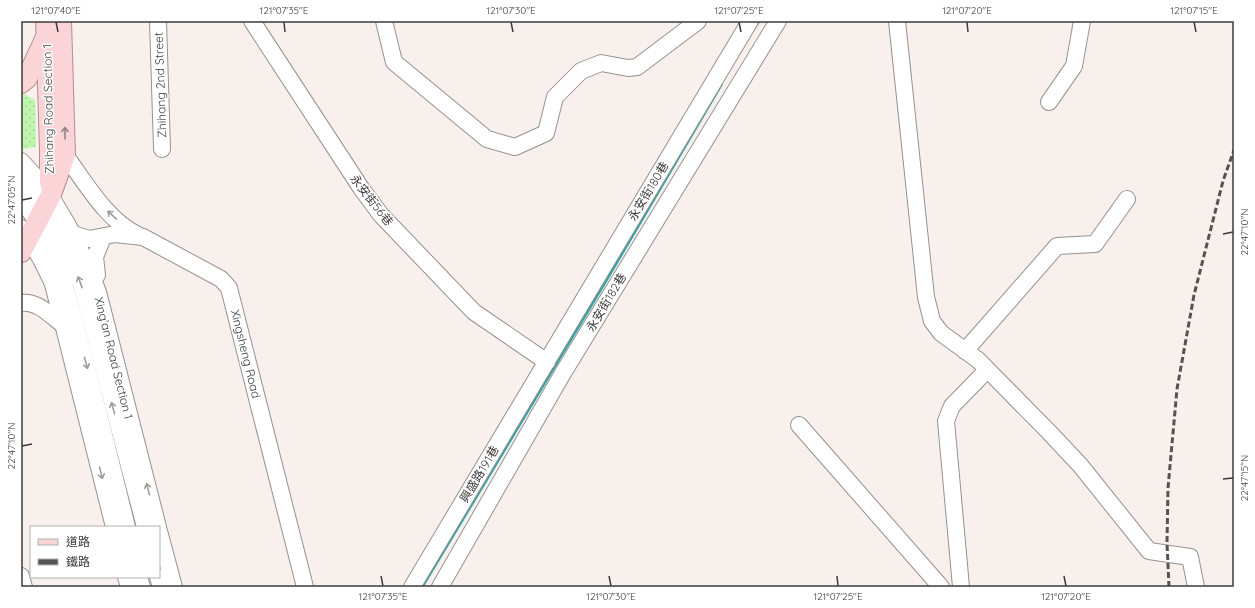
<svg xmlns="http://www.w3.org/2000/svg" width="1255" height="608" font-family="Quicksand,'Noto Sans TC',sans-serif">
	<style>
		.grass { fill: url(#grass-dots) }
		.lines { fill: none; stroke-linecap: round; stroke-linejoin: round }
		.stream { stroke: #2ca5ab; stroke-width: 3 }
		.minor-casing { stroke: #98918e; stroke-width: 18 }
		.major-casing { stroke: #b68c8d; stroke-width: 22 }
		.minor { stroke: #fff; stroke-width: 16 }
		.major { stroke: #fad4d6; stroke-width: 20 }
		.rail { stroke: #565351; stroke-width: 3; stroke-dasharray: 6 3; stroke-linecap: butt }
		.oneway { stroke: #938080 }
		.oneway2 { stroke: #9e9d9c }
		.ticks { fill: none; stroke: #3e3b3a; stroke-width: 1.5 }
		.labels { text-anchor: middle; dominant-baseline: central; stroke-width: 3; stroke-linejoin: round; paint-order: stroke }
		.street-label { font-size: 12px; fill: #3e3b3a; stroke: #fff }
		.neatline { fill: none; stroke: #3e3b3a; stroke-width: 1.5 }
		.ticks-label { font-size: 10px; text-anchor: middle; fill: #3e3b3a }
	</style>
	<defs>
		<pattern id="grass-dots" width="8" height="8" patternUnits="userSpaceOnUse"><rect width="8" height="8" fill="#bef6ad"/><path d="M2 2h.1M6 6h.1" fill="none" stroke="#a4d496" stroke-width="1.8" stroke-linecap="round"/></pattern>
	</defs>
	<rect width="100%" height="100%" fill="#f7f0ed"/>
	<polygon class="grass" points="24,94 35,100 36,147 21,149 21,96"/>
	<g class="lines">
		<g class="stream">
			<polyline points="755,27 759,21"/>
			<polyline points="422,587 604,284 721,85"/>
		</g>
		<defs>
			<g id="minor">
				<polyline points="158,21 162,149"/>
				<polyline points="252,21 361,188 381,215 474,312 547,362"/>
				<polyline points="384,21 394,62 487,139 515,147 546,133 555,97 581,71 601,63 628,68 637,67 698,21"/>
				<polyline points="897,21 926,297 932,321 941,333 978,360 1048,431 1080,465 1149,551 1190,557 1196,587"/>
				<polyline points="1049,102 1074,66 1082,21"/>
				<path d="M65,155C86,183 106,220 138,235"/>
				<path d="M21,161C57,197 80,245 98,292L158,527"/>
				<polyline points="21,182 42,210 62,240 81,283 145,527"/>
				<path d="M21,201C58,240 67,294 81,345C97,405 112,466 127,527"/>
				<path d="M21,228C34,245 44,264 53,284L114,527"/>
				<polyline points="73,234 89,239 115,234 143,237 221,279 229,288 305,587"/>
				<polyline points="97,275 95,257 103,237"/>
				<path d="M21,303C38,300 53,318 66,327"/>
				<polyline points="965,351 1057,246 1095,244 1127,199"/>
				<polyline points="799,425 941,587"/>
				<polyline points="159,531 174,587"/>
				<polyline points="21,576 24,587"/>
				<polyline points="126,577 129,587"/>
				<polyline points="139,577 142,587"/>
				<polyline points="158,577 161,587"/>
				<polyline points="412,587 750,21"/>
				<polyline points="440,587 563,373 778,21"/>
				<polyline points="961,587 946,421 952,406 987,370"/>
			</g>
			<g id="major">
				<polyline points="46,21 50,151 50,183"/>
				<polyline points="21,83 27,78 45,39"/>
				<polyline points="21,252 50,197 65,155 61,21"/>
			</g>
		</defs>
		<use href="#minor" class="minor-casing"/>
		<use href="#major" class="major-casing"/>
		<use href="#minor" class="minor"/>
		<use href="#major" class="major"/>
		<polyline class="rail" points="1169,587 1167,543 1168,488 1177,389 1194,295 1223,181 1234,150"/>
	</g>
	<defs><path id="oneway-shaft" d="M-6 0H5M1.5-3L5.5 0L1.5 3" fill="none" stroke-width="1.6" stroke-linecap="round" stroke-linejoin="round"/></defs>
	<use class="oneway" href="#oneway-shaft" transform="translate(65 133) rotate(-91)"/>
	<g class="oneway2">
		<use href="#oneway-shaft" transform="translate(112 215) rotate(-137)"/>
		<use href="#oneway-shaft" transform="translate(80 282) rotate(-110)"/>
		<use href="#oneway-shaft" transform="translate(86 363) rotate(75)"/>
		<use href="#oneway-shaft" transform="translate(113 408) rotate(-105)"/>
		<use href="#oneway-shaft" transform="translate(101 473) rotate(76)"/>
		<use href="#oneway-shaft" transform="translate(148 489) rotate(-105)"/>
	</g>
	<path class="ticks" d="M56,22L58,32M284,22L285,32M511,22L513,32M739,22L741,32M967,22L968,32M1194,22L1196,32M22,200L32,198M1223,234L1233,232M22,446L32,444M1223,479L1233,478M381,576L383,586M609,576L611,586M837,576L838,586M1064,576L1066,586"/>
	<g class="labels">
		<g class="street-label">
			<text transform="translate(160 85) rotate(-92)">Zhihang 2nd Street</text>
			<text transform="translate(48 109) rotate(-91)">Zhihang Road Section 1</text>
			<text transform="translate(648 191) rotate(-59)">永安街180巷</text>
			<text transform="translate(372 200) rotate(52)">永安街56巷</text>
			<text transform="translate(606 302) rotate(-59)">永安街182巷</text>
			<text transform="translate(246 354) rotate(76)">Xingsheng Road</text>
			<text transform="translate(114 358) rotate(76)">Xing’an Road Section 1</text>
			<text transform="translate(479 474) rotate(-59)">興盛路191巷</text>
		</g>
	</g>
	<rect width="1255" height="608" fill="none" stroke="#ffffff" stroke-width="44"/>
	<rect x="30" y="526" width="130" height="52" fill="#ffffff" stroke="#b2b1b0"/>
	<rect x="38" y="539" width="20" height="6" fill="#fad4d6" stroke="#b2b1b0"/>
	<text x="66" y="546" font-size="12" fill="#3e3b3a">道路</text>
	<rect x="38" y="559" width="20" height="6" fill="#565351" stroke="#b2b1b0"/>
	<text x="66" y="566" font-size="12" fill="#3e3b3a">鐵路</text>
	<rect x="22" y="22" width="1211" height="564" class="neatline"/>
	<g class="ticks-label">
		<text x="56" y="14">121°07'40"E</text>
		<text x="284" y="14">121°07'35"E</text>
		<text x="511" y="14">121°07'30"E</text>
		<text x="739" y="14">121°07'25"E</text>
		<text x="967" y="14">121°07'20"E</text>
		<text x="1194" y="14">121°07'15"E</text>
		<text transform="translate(11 200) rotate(-90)" y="4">22°47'05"N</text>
		<text transform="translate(1244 232) rotate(-90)" y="4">22°47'10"N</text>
		<text transform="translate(11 446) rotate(-90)" y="4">22°47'10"N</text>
		<text transform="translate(1244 478) rotate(-90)" y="4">22°47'15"N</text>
		<text x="383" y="600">121°07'35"E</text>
		<text x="611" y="600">121°07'30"E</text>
		<text x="838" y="600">121°07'25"E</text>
		<text x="1066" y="600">121°07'20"E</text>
	</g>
</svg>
